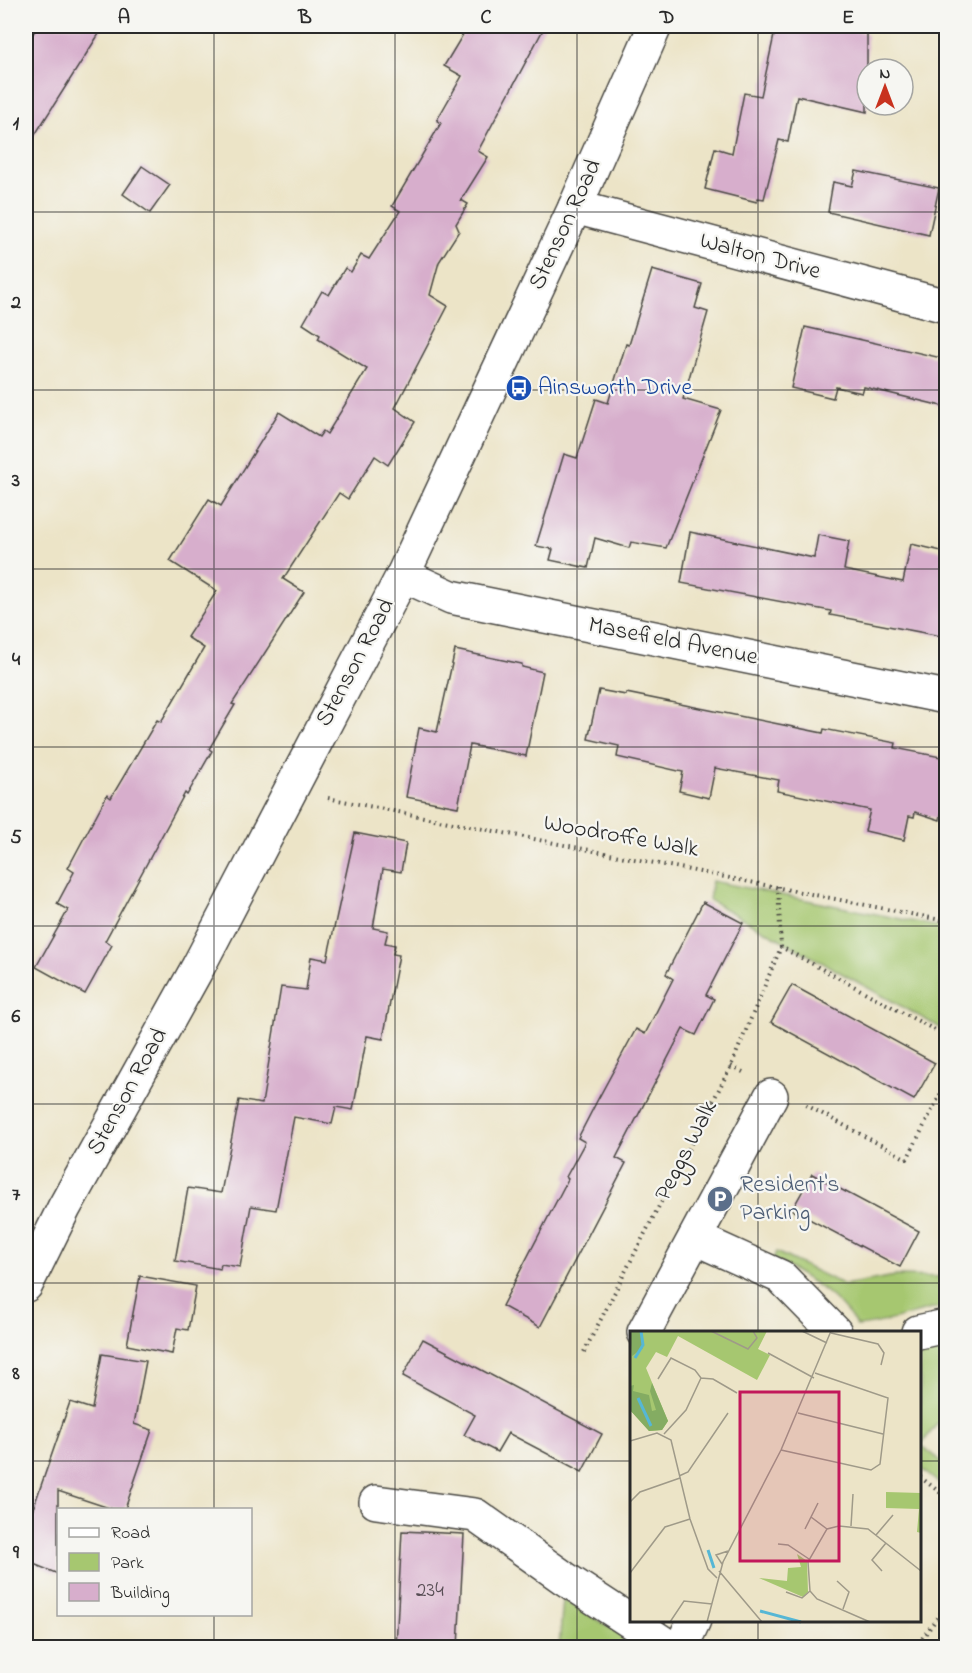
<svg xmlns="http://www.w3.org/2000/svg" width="972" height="1673" font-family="'Indie Flower',sans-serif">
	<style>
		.green { fill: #a6c770; stroke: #68794e; stroke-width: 1.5 }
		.building { fill: #d7aecc }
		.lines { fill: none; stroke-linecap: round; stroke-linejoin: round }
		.minor-casing { stroke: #484742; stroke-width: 36 }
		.tertiary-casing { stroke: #484742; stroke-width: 36 }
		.path { stroke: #484742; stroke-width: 4; stroke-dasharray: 1.5 4.5; stroke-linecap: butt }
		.minor { stroke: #fff; stroke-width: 33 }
		.tertiary { stroke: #fff; stroke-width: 33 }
		.grid { fill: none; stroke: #2b2b2b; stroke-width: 1.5; stroke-opacity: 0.55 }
		.labels { text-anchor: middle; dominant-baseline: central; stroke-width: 4.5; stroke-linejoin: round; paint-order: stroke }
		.number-label { font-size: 21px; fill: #564c53 }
		.street-label { font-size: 24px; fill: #2b2b2b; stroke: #f6f6f2 }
		.transit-label { font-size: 24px; fill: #164399; stroke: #f6f6f2; text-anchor: start }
		.service-label { font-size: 24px; fill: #4e5e75; stroke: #f6f6f2; text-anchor: start }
		.inset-river { fill: none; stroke: #56b7d5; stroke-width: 3 }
		.inset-road { fill: none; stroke: #9f9a89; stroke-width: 1.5 }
		.view { fill: #c2185b; fill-opacity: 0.15; stroke: #c2185b; stroke-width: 3 }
		.inset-edge { fill: none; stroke: #2b2b2b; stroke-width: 3 }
		.neatline { fill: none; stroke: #2b2b2b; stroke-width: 2 }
		.grid-label { font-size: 20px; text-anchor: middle; font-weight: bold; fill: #2b2b2b }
	</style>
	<rect width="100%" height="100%" fill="#f6f6f2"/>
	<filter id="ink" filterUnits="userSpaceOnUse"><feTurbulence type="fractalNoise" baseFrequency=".0167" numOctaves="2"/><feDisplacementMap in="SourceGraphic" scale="12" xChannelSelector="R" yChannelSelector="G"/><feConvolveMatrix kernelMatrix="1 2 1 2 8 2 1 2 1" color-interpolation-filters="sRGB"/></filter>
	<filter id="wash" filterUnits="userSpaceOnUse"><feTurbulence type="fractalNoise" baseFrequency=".008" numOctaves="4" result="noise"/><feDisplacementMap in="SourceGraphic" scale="24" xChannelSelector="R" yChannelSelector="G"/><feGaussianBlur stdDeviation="1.35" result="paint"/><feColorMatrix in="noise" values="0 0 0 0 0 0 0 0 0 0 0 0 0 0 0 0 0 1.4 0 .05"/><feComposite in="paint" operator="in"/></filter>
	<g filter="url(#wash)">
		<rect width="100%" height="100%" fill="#ece4c7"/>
		<g class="green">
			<polygon points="712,881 946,928 946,1031 709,900"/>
			<path d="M776,1252L844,1285L895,1276L946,1277V1306C916,1311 888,1324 857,1326C837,1294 806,1277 773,1259Z"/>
			<polygon points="946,1343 946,1412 921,1445 946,1465 946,1489 920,1468 920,1350"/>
			<polygon points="563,1599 638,1644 642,1648 559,1648"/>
		</g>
		<g id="blocks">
			<g class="building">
				<polygon points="38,26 104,26 26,149 26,44"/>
				<polygon points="468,26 545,26 478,151 488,157 461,200 468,204 456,224 459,231 439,262 430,295 448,306 395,408 415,422 388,465 375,456 348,499 339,493 283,579 304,592 232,704 235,705 209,749 212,751 187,795 185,793 105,941 112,945 85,994 36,967 68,910 57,904 74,872 68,868 107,795 111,798 157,720 161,722 204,648 187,637 217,591 170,561 209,499 221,506 279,412 319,437 323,431 327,434 367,369 318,339 320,335 303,324 322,291 329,295 345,268 351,272 361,255 369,259 400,211 392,206 441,123 437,120 462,76 444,66"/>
				<polygon points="776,26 834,26 867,33 867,112 797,96 788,142 779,140 764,199 758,198 757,202 705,189 715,148 732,153 744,93 761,96"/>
				<polygon points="142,166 170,185 150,213 123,194"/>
				<polygon points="856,171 939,188 929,235 828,212 833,182 852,186"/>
				<polygon points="652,270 702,284 695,308 708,312 683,399 721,410 666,548 631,542 629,548 595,538 588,568 550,560 553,549 536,546 564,454 577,458 596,399 608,403 626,344 629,345"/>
				<polygon points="805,327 946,359 946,407 864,387 862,393 836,387 833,398 791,388"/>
				<polygon points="690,532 814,558 818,535 849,541 844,570 903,582 911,544 946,552 946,637 830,615 831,611 681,583"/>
				<polygon points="455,650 522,664 522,667 543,672 526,756 470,745 458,807 406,797 419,728 437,732"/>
				<polygon points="599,690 626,695 626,693 823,733 824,729 896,743 895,748 946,758 946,792 940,820 915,812 914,817 909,816 904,840 865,831 870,810 777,791 779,780 715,768 709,798 679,791 683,772 617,757 619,746 588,739"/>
				<polygon points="355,833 406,843 401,872 383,869 373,928 388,931 385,943 395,945 393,954 399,955 383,1039 367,1036 353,1110 336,1107 332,1124 294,1117 276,1210 251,1206 240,1267 221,1264 220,1269 175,1261 188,1188 221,1193 239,1100 262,1104 281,987 306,990 311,957 327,960"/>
				<polygon points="703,902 743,923 706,995 714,999 696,1035 683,1029 616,1158 626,1163 540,1327 502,1306 568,1179 566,1177 585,1142 578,1138 597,1101 636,1029 645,1034 673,979 666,974"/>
				<polygon points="792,985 935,1063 914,1100 771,1022"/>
				<polygon points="812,1174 919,1231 900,1267 792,1210"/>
				<polygon points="140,1276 196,1286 188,1330 177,1328 172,1354 127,1345"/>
				<polygon points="423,1339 602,1434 582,1472 508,1433 497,1452 464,1435 475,1415 403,1376"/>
				<polygon points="102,1354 146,1361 134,1424 152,1430 125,1509 112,1509 58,1491 58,1574 26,1561 26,1529 70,1402 92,1409"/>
				<polygon points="402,1531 464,1534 458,1647 396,1647"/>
			</g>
		</g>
	</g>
	<g filter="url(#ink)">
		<use href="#blocks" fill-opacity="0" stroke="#484742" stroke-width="1.5"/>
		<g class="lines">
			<defs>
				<g id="minor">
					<polyline points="575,207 946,306"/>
					<polyline points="403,575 451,597 946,697"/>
					<polyline points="695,1238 781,1277 835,1332"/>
					<polyline points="644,1332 771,1096"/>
					<polyline points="376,1502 475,1515 564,1578 671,1648"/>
				</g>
				<g id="tertiary">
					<polyline points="26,1285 64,1208 198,967 403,575 575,207 655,26"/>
					<polyline points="918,1332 946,1326"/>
					<polyline points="681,1648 694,1620"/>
				</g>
			</defs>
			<use href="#minor" class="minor-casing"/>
			<use href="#tertiary" class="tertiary-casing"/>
			<g class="path">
				<polyline points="328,798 946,921"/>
				<polyline points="778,886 781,947 946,1036"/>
				<polyline points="731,1066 743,1072"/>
				<polyline points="806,1105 907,1159 946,1083"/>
				<polyline points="584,1352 731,1066 781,947"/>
				<polyline points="920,1477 946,1497"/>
				<polyline points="915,1648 946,1606"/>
			</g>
			<use href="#minor" class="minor"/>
			<use href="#tertiary" class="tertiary"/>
		</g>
	</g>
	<path class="grid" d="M214,26V1510M395,26V1648M577,26V1648M758,26V1332M26,212H946M26,390H946M26,569H946M26,747H946M26,926H946M26,1104H946M26,1283H946M26,1461H632M920,1461H946M214,1614V1648M758,1620V1648"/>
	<defs>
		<symbol id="bus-disc" viewBox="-11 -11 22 22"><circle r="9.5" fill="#1a4fb4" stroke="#f6f6f2"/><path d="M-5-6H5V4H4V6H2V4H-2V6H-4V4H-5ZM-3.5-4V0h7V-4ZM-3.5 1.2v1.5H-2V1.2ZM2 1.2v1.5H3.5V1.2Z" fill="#fff"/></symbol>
		<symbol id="parking-disc" viewBox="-11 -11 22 22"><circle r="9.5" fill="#5c6f8a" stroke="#f6f6f2"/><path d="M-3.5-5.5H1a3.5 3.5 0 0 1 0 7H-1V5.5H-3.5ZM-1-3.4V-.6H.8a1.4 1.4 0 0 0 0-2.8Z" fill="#fff"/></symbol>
	</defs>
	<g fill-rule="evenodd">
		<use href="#bus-disc" x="504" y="373" width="30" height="30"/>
		<use href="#parking-disc" x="705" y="1184" width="30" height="30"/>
	</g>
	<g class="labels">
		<g class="number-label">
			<text x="430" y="1591">234</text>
		</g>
		<g class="street-label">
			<text transform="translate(566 225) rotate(-65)">Stenson Road</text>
			<text transform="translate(760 257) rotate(15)">Walton Drive</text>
			<text transform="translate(673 642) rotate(11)">Masefield Avenue</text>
			<text transform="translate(356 663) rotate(-62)">Stenson Road</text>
			<text transform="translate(621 837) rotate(10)">Woodroffe Walk</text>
			<text transform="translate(128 1092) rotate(-61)">Stenson Road</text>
			<text transform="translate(687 1151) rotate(-63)">Peggs Walk</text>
		</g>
		<g class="transit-label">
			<text x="538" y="388">Ainsworth Drive</text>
		</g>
		<g class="service-label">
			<text x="740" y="1185">Resident's<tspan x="740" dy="28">Parking</tspan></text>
		</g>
	</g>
	<g transform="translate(630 1331)">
		<rect width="291" height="291" fill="#ece4c7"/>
		<path d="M0,0H137L128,18L140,24L127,49L48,5L37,26L26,21L16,37L38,90L32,99L19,100L0,79ZM256,161L291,162V202L287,201L289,178L256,177ZM167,223L177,230L178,261L173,266L129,247L157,250L158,237L171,236Z" fill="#a6c770"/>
		<path d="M0,0H10L13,17L2,25ZM22,52L38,90L32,99L19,100L0,79V55L4,54L3,60L19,64L22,80L26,79L20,60Z" fill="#84ac62"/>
		<path class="inset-river" d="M5,27L13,14L11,0M8,67L21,95M78,219L84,237M130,280L171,291"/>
		<path class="inset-road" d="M81,0L118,18L127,7L123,0M172,0L197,12M201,2L248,13L254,22L251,34M138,22L184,47M28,48L41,27L65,39L71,47M168,82L253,103M34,103L56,79L71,47L83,48L107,62M0,110L27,102L41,109L60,188L78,238L87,247M151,119L241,139L250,133L258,67L185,42M49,145L58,141L98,82M0,171L10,161L50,147M181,186L197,198M221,195L223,163M175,198L188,172M246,204L263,184M148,213L158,214L179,228M92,233L86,224L98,220M89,240L132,291M252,240L242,229L256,212M0,242L35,196L60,188M207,250L219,261L213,278M156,261L172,267L180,260M40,291L54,270L82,273M77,291L93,231L151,119L201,0M240,291L187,268L180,260L178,231L197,198L209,195L238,198L291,240"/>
		<path class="view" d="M110,61H209V230H110Z"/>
		<rect width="291" height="291" class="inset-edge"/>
	</g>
	<rect width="972" height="1673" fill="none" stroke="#f6f6f2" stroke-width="66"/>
	<rect x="57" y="1508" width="195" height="108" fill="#f6f6f2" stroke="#a5a5a2" stroke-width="1.5"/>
	<rect x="69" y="1528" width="30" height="9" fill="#ffffff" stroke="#a5a5a2" stroke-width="1.5"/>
	<text x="111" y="1538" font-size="18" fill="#2b2b2b">Road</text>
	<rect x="69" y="1553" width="30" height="18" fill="#a6c770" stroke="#a5a5a2" stroke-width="1.5"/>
	<text x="111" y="1568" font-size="18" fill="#2b2b2b">Park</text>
	<rect x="69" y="1583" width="30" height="18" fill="#d7aecc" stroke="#a5a5a2" stroke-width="1.5"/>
	<text x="111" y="1598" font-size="18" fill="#2b2b2b">Building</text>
	<g transform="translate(885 87)"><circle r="28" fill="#f6f6f2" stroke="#a5a5a2" stroke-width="1.5"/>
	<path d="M0-4.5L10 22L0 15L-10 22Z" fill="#c8321e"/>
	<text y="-9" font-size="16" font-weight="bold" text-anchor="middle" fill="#2b2b2b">N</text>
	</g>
	<rect x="33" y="33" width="906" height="1607" class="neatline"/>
	<g class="grid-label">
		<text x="124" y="23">A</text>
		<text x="305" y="23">B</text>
		<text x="486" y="23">C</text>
		<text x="667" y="23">D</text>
		<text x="848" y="23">E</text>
		<text x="16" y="129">1</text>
		<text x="16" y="308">2</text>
		<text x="16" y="486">3</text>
		<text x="16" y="665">4</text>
		<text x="16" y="843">5</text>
		<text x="16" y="1022">6</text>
		<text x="16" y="1200">7</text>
		<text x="16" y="1379">8</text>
		<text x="16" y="1558">9</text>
	</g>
</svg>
